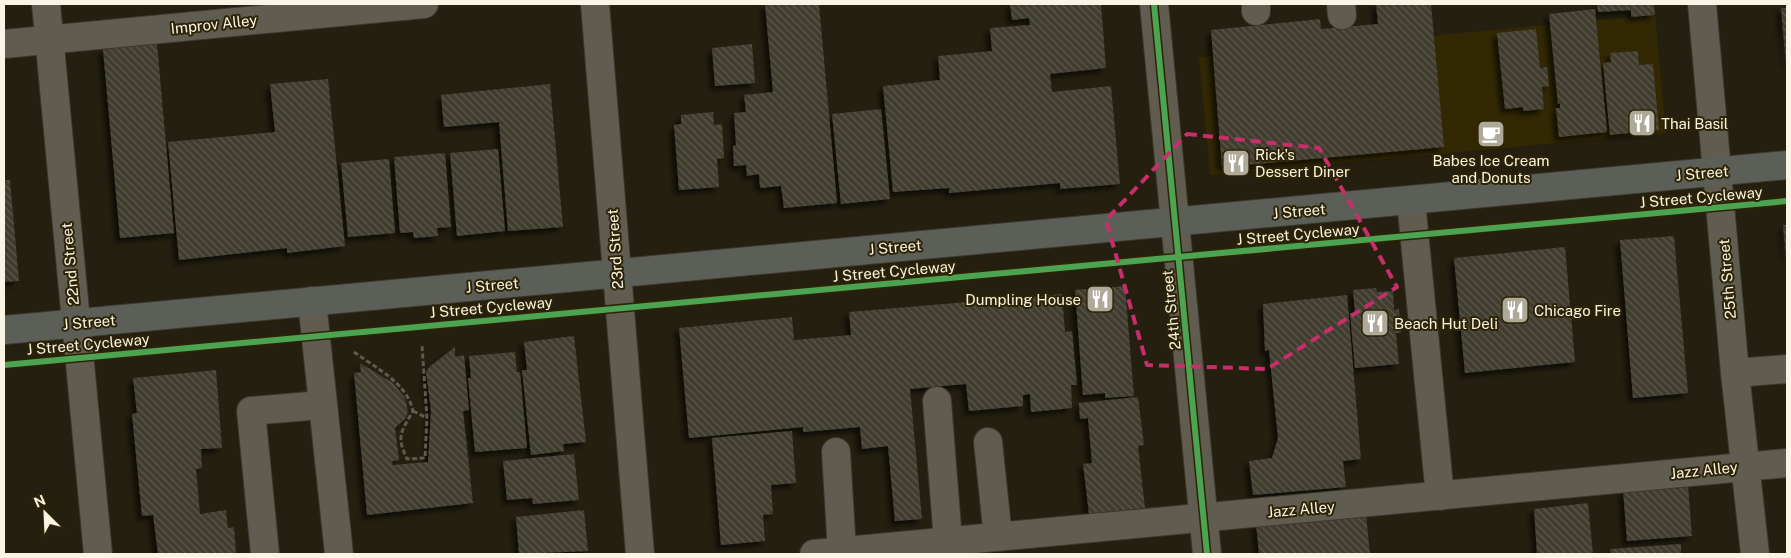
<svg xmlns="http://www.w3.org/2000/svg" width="1791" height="558" font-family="'Public Sans',sans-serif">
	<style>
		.built { fill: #322803 }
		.building { fill: url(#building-back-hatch); filter: url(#shadow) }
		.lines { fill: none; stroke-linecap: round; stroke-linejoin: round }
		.minor-casing { stroke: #3c382d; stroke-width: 30 }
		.major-casing { stroke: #3c382d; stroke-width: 30 }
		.path { stroke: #5d5a4e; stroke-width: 3; stroke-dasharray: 5 2.5; stroke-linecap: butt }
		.minor { stroke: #605c50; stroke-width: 28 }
		.major { stroke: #5c5f57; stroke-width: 28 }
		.cycleway-casing { stroke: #2d2406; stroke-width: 9 }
		.cycleway { stroke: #4ca352; stroke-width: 6 }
		.marked { fill: none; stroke: #c82e69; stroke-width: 4; stroke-dasharray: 10 6; stroke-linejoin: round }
		.labels { text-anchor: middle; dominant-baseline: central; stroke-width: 4; stroke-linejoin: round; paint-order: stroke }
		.street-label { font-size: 15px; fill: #f9f4e3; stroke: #2d2406 }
		.poi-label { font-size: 15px; fill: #f9f4e3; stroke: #2d2406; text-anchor: start }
	</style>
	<defs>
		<pattern id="building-back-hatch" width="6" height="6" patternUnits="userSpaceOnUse" patternTransform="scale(1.25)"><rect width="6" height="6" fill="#403c2e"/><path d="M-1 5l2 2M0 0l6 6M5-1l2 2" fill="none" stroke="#5c594c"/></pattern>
		<filter id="shadow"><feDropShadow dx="-4.5" dy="4.5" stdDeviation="2.5" flood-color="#0009"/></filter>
	</defs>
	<rect width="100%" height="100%" fill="#241f0f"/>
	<polygon class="built" points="1655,15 1666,133 1210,175 1199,57"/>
	<g class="building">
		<polygon points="765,4 819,4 837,203 784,208 781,186 760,188 759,174 747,176 746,165 734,166 733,146 736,145 734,113 746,112 744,95 773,92"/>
		<polygon points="1010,4 1101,4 1106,68 1050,74 1052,92 1111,86 1120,184 1060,189 1060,183 949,193 949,188 893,192 883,86 940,80 938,56 992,51 990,28 1030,25 1029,18 1012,20"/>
		<polygon points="1376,4 1431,4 1444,147 1222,167 1211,30 1320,19 1321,29 1378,24"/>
		<polygon points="1597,4 1654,4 1655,15 1631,17 1631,10 1598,12"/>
		<polygon points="1781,8 1787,8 1787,64 1786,64"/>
		<polygon points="1595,9 1607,132 1559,137 1556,108 1560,108 1560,103 1558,104 1549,14"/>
		<polygon points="1536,29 1540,68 1547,67 1549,86 1542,87 1544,109 1523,111 1523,107 1505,109 1497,33"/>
		<polygon points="157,44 174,233 120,238 103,49"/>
		<polygon points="752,44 755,83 715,86 712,48"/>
		<polygon points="1638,51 1639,65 1653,64 1659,130 1610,135 1603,63 1611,62 1610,53"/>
		<polygon points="328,79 345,246 287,253 287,248 179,260 168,142 275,132 270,84"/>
		<polygon points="550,84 563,227 508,231 499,122 444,127 441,95"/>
		<polygon points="881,109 890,199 841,204 832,114"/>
		<polygon points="713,112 714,125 722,124 724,158 717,159 719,187 679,190 674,125 681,124 681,115"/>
		<polygon points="498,149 505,231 457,236 450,153"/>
		<polygon points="445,153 451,227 437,228 438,236 414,238 413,232 400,233 394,157"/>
		<polygon points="389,159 395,233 348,237 341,163"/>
		<polygon points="4,180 10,180 19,281 4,282"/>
		<polygon points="1783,225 1787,225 1787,258 1786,259"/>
		<polygon points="1674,236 1688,393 1633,398 1620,240"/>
		<polygon points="1565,247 1575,362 1465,373 1454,258"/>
		<polygon points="1125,286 1134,396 1105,398 1105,393 1083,395 1075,290"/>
		<polygon points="1376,288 1377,292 1393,291 1394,310 1399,309 1401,333 1396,333 1399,364 1355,368 1350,313 1355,313 1353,290"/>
		<polygon points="1062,294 1065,332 1072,331 1077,385 1071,385 1072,408 1031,412 1030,394 1023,395 1023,406 969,411 966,384 910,389 922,519 895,521 888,446 862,449 860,427 803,432 803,427 689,438 679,328 792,317 794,340 851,335 849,312"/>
		<polygon points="1347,295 1361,459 1343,461 1346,487 1253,495 1249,461 1272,458 1278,438 1269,350 1265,351 1263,304"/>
		<polygon points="574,336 586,442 563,444 564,451 531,455 522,370 527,370 524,342"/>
		<polygon points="455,347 455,357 464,355 469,410 463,411 473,503 367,515 354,373 361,372 360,363 393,383 405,398 408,412 406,418 395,428 399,460 392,461 393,465 428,462 431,411 426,372 429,367"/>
		<polygon points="515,352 517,372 520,372 527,448 475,452 468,378 471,378 469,356"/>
		<polygon points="216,370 222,448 201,449 202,468 196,469 200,514 226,510 228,528 234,527 236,554 158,554 153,515 142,516 132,414 137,413 133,378"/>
		<polygon points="1138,397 1144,445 1138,446 1145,508 1089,514 1083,464 1092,463 1088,418 1080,419 1079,403"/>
		<polygon points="792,431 796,483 771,485 773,514 763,515 765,541 721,545 712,438"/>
		<polygon points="574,454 579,500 533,504 532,498 507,500 503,461"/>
		<polygon points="1688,485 1692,536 1627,541 1623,490"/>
		<polygon points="1588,503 1593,554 1537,554 1534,509"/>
		<polygon points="584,510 588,551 519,554 516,517"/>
		<polygon points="1366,514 1370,554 1259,554 1256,524"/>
		<polygon points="1681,544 1681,554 1611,554 1610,549"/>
	</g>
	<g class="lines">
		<defs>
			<g id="minor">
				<polyline points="46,4 98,554"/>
				<polyline points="595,4 640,554"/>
				<polyline points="1154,4 1207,554"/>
				<polyline points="1256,4 1256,11"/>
				<polyline points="1341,4 1342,15"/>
				<polyline points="1702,4 1735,373 1755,554"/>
				<polyline points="4,44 424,4"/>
				<polyline points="1411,201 1440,496"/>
				<polyline points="312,301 339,554"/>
				<polyline points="1735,373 1787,369"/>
				<polyline points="937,401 948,541"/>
				<polyline points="988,442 998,537"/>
				<polyline points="836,452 842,552"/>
				<polyline points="265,554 251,411 321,405"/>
				<polyline points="814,554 1787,463"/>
			</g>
			<polyline id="major" points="4,330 1787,165"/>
		</defs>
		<use href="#minor" class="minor-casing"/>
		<use href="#major" class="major-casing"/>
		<g class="path">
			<path d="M354,352C376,368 407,383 413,411C401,432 396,436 407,459L425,458L427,418L422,346"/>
			<polyline points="413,411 427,418"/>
		</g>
		<use href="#minor" class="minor"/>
		<use href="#major" class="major"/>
		<defs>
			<g id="cycleway">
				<polyline points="1154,4 1207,554"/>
				<polyline points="4,365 1787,201"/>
			</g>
		</defs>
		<use href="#cycleway" class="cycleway-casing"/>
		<use href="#cycleway" class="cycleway"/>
	</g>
	<path class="marked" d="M1187,134L1319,148L1397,287L1267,369L1147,365L1106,220Z"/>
	<defs>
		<symbol id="restaurant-square" viewBox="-11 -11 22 22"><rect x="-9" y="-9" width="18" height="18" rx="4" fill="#aea999" stroke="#2d2406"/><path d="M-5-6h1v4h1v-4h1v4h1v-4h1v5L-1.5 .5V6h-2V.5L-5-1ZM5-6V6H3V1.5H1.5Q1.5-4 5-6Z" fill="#fff"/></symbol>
		<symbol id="cafe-square" viewBox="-11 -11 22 22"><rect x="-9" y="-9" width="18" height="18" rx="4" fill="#aea999" stroke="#2d2406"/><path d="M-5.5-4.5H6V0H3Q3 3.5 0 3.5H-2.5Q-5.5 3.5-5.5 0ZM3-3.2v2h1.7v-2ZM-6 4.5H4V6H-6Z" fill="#fff"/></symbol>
	</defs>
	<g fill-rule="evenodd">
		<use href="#restaurant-square" x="1626" y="107" width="32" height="32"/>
		<use href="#cafe-square" x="1475" y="118" width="32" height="32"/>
		<use href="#restaurant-square" x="1220" y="147" width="32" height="32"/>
		<use href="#restaurant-square" x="1084" y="283" width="32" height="32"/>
		<use href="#restaurant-square" x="1499" y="294" width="32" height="32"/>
		<use href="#restaurant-square" x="1359" y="307" width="32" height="32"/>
	</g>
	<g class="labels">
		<g class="street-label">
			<text transform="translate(214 24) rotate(-6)">Improv Alley</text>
			<text transform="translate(1702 173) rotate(-5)">J Street</text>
			<text transform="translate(1701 197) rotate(-5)">J Street Cycleway</text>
			<text transform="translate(1299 211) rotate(-5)">J Street</text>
			<text transform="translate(1298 234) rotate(-5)">J Street Cycleway</text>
			<text transform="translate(895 247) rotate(-5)">J Street</text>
			<text transform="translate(615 249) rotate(-94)">23rd Street</text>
			<text transform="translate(70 264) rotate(-95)">22nd Street</text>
			<text transform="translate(894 271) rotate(-5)">J Street Cycleway</text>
			<text transform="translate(1727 279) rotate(-95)">25th Street</text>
			<text transform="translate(492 285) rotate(-5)">J Street</text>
			<text transform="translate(491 307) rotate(-5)">J Street Cycleway</text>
			<text transform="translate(1171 310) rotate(-96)">24th Street</text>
			<text transform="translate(89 322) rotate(-5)">J Street</text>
			<text transform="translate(88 344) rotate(-5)">J Street Cycleway</text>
			<text transform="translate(1704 470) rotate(-6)">Jazz Alley</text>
			<text transform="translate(1301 509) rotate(-5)">Jazz Alley</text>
		</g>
		<g class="poi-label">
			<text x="1661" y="123">Thai Basil</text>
			<text x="1255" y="154">Rick's<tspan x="1255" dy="17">Dessert Diner</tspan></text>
			<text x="1491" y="160" text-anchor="middle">Babes Ice Cream<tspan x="1491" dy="17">and Donuts</tspan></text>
			<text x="1081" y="299" text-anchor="end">Dumpling House</text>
			<text x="1534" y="310">Chicago Fire</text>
			<text x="1394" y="323">Beach Hut Deli</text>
		</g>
	</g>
	<rect width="1791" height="558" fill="none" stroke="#f9f4e3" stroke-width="10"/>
	<g transform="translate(45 513) rotate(336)" stroke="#2d2406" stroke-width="4" paint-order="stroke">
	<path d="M0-4L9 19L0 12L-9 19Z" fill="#f9f4e3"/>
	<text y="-8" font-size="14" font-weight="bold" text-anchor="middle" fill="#f9f4e3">N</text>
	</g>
</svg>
